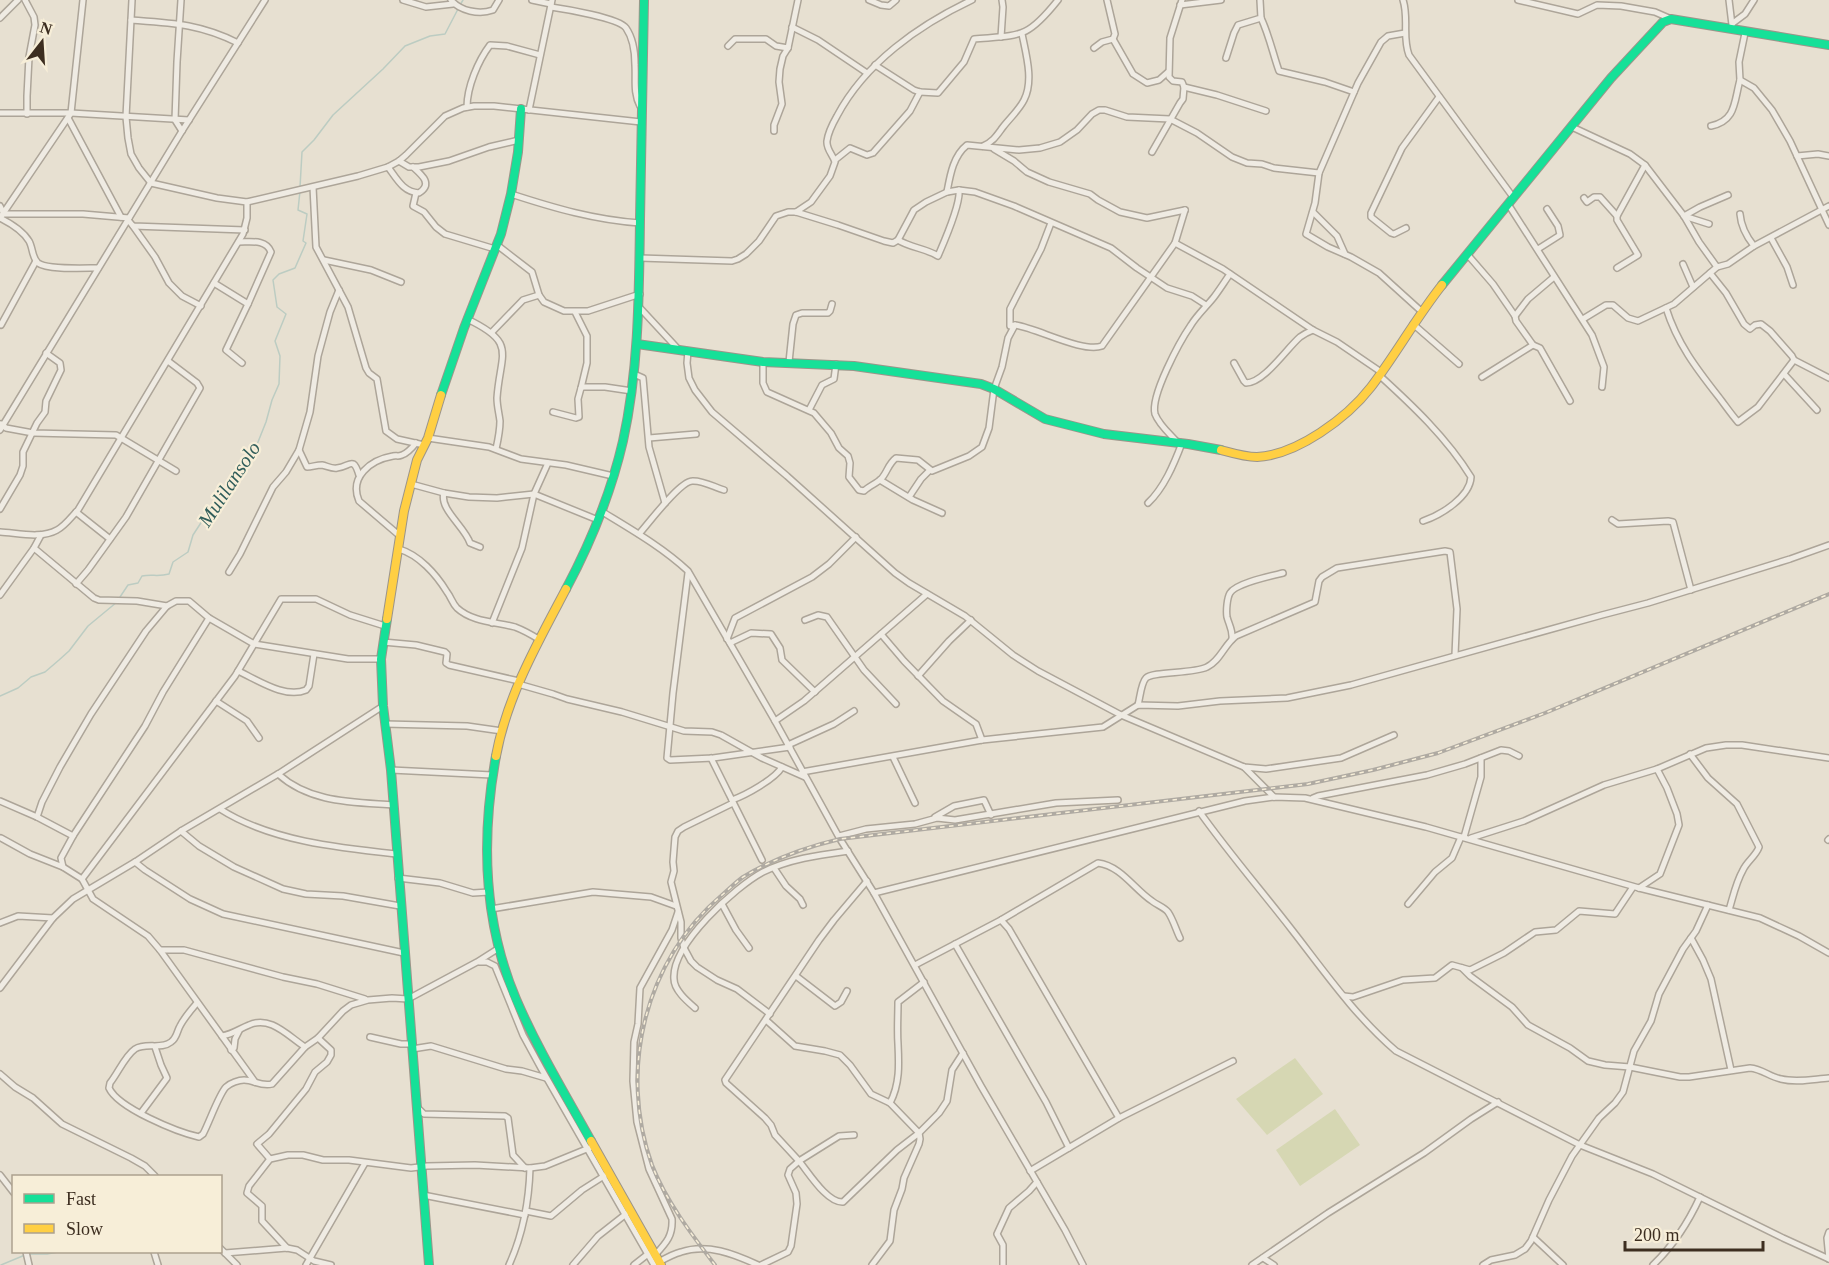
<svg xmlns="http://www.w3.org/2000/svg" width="1829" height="1265" font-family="Georgia,serif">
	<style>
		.green { fill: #d6d7b3 }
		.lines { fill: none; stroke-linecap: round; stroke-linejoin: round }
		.stream { stroke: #bcccc2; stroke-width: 1.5 }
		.street-casing { stroke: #ada599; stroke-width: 8 }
		.fast-casing { stroke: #9c958a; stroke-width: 10 }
		.slow-casing { stroke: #9c958a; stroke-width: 10 }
		.street { stroke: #efebe3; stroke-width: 5 }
		.fast { stroke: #16e098; stroke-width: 8 }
		.slow { stroke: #ffcf43; stroke-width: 8 }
		.rail-casing { stroke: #afaaa2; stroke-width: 4 }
		.rail { stroke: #f7eed8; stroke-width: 1.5; stroke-dasharray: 4.5; stroke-linecap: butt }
		.labels { text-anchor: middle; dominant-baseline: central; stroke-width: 4.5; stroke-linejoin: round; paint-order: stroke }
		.water-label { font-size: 20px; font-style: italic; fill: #2f5d5a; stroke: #f7eed8 }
	</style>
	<rect width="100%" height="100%" fill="#e7e0d1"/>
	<g class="green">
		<polygon points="1295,1058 1323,1094 1267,1135 1236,1099"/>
		<polygon points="1335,1109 1360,1145 1300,1186 1276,1150"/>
	</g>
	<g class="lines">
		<g class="stream">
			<polyline points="460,5 463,0"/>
			<polyline points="300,187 302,152 314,140 333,115 383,69 405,46 430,36 445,34 458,9"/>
			<path d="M118,600L128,585L138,583L142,576C152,574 158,577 169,574L173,562L188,552L193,535L208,512L223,498L237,480L254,452L266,422L272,400L279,384L280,356L275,341L286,314L277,307L273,280L279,274L295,268L306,243L303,241L307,214L298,210L300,191"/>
			<polyline points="0,696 18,688 31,677 45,672 59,660 69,651 88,626 117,602"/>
			<polyline points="30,1254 47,1254 58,1252"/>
			<polyline points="1,1265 25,1255"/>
		</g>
		<defs>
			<g id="street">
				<polyline points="25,0 34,17 35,25 29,57 27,96 27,114"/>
				<polyline points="132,0 126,117 128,138 131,154 139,168 151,183 217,198 247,202 358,176 388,167 399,161 406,155 445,116 463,108 474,106 494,106 641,122"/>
				<polyline points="181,0 177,62 175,120 182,131"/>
				<polyline points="403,0 426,7 453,4"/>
				<path d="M451,0C460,11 479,15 493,10L499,0"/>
				<polyline points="532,0 551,4"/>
				<polyline points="869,0 881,5 889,6 896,0"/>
				<polyline points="1182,0 1170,38 1169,77 1173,81 1182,82 1184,87 1217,95 1266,111"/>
				<path d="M1403,0C1409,18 1402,37 1409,55L1513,197"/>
				<polyline points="1518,0 1578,14 1597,5 1621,6 1655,12 1671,19"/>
				<polyline points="1729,0 1732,25"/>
				<polyline points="1180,5 1221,0"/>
				<path d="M551,7C565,9 619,18 626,28C633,38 635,53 635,65C636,79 633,93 640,106"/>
				<polyline points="0,18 18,0"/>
				<path d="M1261,18C1269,35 1273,54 1279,71L1325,82L1354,92"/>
				<path d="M131,20C172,23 200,24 238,43"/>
				<polyline points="1733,23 1745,14 1754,0"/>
				<polyline points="792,27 818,40 867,73"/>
				<polyline points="1405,33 1388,36 1381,42 1358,83 1319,173 1315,203 1306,234 1328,247 1351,257 1379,273 1421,311"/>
				<polyline points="1745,33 1739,62 1740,80 1754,88 1772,110 1790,141 1829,225"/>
				<polyline points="1001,37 1003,7 1002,0"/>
				<polyline points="1113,39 1133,74 1147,83 1159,80 1168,72"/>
				<polyline points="728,46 735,39 766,39 776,46 788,48"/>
				<polyline points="1094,48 1102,42 1113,39 1115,34 1107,0"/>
				<polyline points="1226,58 1234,33 1238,25 1261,18 1260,0"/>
				<path d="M875,65L914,90L920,92L938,93L964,62L974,39C1021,35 1027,39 1058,0"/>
				<path d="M467,107C467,87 478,61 490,45L507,46L540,55"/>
				<polyline points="529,110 552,0"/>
				<polyline points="0,113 71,113 189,120"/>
				<polyline points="68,118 121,217"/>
				<path d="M1711,126C1736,121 1734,102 1740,80"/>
				<polyline points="1572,127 1630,154 1645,165 1684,216 1699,242 1717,267"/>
				<polyline points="774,131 774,125 782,104 779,82 780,69 783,56 788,48 798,0"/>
				<path d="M983,146C993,142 997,135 1003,127C1010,118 1019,110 1024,100C1034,81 1026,54 1022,34"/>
				<polyline points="994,149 1014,161 1027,172 1049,182 1090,194 1098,200 1120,212 1147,218 1185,210"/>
				<polyline points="1152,152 1180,103 1183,99 1184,87"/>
				<polyline points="1797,156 1818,154 1829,156"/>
				<polyline points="835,160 850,148 867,155 873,153 910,111 920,92"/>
				<polyline points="399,161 409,167 419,167 449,161 489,147 519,140"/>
				<path d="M388,167C397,179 403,192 419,193C433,184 422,175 413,167"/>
				<polyline points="313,187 316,247 348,307 366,368 369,373 377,379 386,431 397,439 424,445"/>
				<path d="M947,192C950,176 953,156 967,145L1019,150L1040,148L1060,142L1077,130L1092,114L1099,110H1105L1127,117L1170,119L1197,133L1232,157L1247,163L1262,164L1274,168L1319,173"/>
				<polyline points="416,193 413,206 424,212 436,227 445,234 495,249"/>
				<path d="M511,194C554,208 595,220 640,223"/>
				<polyline points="1584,198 1587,202 1594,197 1600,197 1617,216"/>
				<polyline points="1508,204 1592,335 1604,367 1602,387"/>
				<polyline points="0,206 4,214 83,214 129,218"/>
				<path d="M796,212L811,202L830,176L835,162C833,155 826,149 827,141C828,133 833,123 837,116C865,63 919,25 972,0"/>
				<polyline points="1313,212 1337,236 1345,254"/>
				<path d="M1740,214C1741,227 1746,236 1754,246"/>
				<polyline points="1684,216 1700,207 1728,195"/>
				<polyline points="1684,216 1709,224"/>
				<polyline points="0,218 71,113 83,0"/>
				<path d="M0,218C10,223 23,231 29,241C33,248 32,258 38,263C47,270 85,268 98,268"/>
				<polyline points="128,220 133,226 245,230"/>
				<polyline points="133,226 155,257 169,283 182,296 201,306"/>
				<polyline points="1406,228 1394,234 1391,233 1371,217 1371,213 1402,148 1439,97"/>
				<polyline points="1771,238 1787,267 1793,285"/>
				<path d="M898,240C911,248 925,248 938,256C944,242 961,204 959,190"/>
				<path d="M239,242C251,242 266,239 271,252L248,304L226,350L242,363"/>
				<polyline points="1175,243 1223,269 1313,330 1337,342 1381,372"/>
				<polyline points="497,245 532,272 539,295 544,302 564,311 588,311 640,294"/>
				<polyline points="1538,249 1560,235 1558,226 1547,209"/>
				<polyline points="1467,254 1493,284 1515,316 1516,321 1533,345 1482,377"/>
				<polyline points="640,258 732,261 738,259 746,254 759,241 776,216 788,212 796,212 838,225 884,241 893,243 898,240 914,210 926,202 947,192 959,190 975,192 1014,206 1111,248 1137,268 1167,288 1192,296 1206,305"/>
				<polyline points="324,260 371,270 401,282"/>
				<polyline points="1683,264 1693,287"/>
				<polyline points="1617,268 1638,255 1617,220 1617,216 1645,165"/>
				<polyline points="214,283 248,304"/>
				<path d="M339,290L330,312L318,356L310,412L299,450L307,467C312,467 316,465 322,465C327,466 332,469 337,468C350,467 353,455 359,475"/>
				<polyline points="640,308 678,349"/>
				<path d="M1666,308C1677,343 1696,368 1718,396C1725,405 1731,414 1738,422L1758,407L1794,360L1792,356L1770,331L1761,324L1755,325L1750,329L1744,324L1726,293L1710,273"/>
				<polyline points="575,312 587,336 587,363 581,388"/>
				<polyline points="1515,316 1528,299 1554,277"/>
				<path d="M467,319C518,343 500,353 497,398C497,406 499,413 500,421C500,431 498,440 496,449"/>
				<polyline points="1583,319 1606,305 1613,305 1628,318 1638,321 1674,304 1717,267 1728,264 1754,246 1829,206"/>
				<polyline points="1413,324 1459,364"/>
				<polyline points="1,325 36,261"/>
				<path d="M1015,325C1037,328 1082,353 1102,346L1175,243L1185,210"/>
				<polyline points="492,332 523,300 539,295"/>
				<polyline points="1533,345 1540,348 1570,401"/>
				<polyline points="688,351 687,363 689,378 695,390 712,412 787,476 895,573 909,583 965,616 1013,655 1038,671 1121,715 1244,767 1266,769 1341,758 1394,735"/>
				<polyline points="1794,360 1829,378"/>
				<path d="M763,362V383L767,392L814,413L831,433L839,448L848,456L850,463L849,477L859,490L864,491C869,486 877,483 881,479C887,473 888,464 896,458L918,460L932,471L969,456L982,447L989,428L994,389L1002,367L1008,338L1015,325L1010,326V309L1041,249L1051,223"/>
				<polyline points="789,362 793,324 796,315 802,313 828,313 830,311 832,304"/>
				<path d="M1234,363L1244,381L1246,383C1264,383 1287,348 1300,337C1304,334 1308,332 1313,330"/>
				<polyline points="634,374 643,378 649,447 665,503"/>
				<polyline points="1784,374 1817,410"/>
				<path d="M1379,375C1412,405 1447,438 1471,477C1470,497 1441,515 1423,521"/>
				<polyline points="809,410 822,385 834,379 836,364"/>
				<polyline points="553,412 576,418 579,417 578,399 581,388 584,387 605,387 632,391"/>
				<polyline points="1,424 6,428 33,433 116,435 176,471"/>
				<polyline points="0,430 182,131 265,0"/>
				<polyline points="428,438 489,447 521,459 566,465 613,476"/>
				<polyline points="649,438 696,434"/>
				<path d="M1178,443C1171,435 1159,425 1155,414C1150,396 1180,341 1191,325C1197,315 1207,306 1214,297C1220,289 1225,281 1230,274"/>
				<polyline points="880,480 913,500 942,513"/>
				<polyline points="411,484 444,493 469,497 497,498 534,494 598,520"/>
				<path d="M444,493C439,509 465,527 470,543L480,547"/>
				<polyline points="909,497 921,479 930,470"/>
				<path d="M1148,503C1164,488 1174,464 1182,443"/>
				<polyline points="0,509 20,475 23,466 23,452 37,423 45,412 46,401 61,370 60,363 46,353"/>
				<path d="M601,511C632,530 662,547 688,571L775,721L840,839L874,893L981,1086L1065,1230L1083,1265"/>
				<polyline points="76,512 110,539"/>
				<polyline points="1612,520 1618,524 1668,521 1673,522 1691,590"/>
				<path d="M0,532C18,533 41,539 57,530C65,526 72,516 78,510L243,234L247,218V202"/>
				<path d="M639,534C649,523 679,482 692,481C702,480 714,487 724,490"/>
				<path d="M400,536L359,501C349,477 370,460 393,456C397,455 397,457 402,455C408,453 412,448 416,443"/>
				<polyline points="34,548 94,598 99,600 137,601 167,606"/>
				<path d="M399,549C419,555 436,574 447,592C451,597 452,603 457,608C472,622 496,622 515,627C523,630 532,635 540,640"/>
				<polyline points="229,572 240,554 273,487 286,472 299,450"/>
				<polyline points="688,573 673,693 667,758 670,760 713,758 790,747"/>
				<polyline points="76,584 88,570 126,517 200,388 197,383 168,361"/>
				<polyline points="0,595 34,548 41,535"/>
				<polyline points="805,620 818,615 827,617 864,670 896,704"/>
				<polyline points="492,623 522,548 534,494 548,463"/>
				<polyline points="881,634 904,661 943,701 976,724 982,740"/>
				<polyline points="727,639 735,618 812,577 829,564 856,537"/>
				<path d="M1232,639C1233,630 1229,625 1227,617C1226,611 1227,598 1230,593C1236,583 1271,576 1283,573"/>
				<polyline points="383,642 416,645 445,652 447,654 446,663 449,665 519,681"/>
				<polyline points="730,643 751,633 771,634 780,648 782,660 815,692"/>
				<path d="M238,671C258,680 285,699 306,690L309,686L314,654"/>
				<polyline points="918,676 949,641 971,620"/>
				<polyline points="518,684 553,694 567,699 622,712 684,731 712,732 721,735 762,758 805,777"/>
				<polyline points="216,701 247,721 259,738"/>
				<path d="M1138,705C1140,698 1141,683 1146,678C1153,671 1193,674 1207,667C1220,661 1224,645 1236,636L1315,602L1319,581L1322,577L1337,568L1445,551L1450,552L1457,609L1455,655"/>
				<polyline points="775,721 804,701 927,594"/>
				<polyline points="385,724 467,726 502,731"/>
				<polyline points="788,745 834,724 854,711"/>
				<path d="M1690,754L1708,778L1737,804L1759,847C1756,856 1747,861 1743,870C1736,882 1733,897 1729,910"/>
				<polyline points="893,757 915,803"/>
				<polyline points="711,758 762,860"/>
				<polyline points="1244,767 1274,797"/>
				<polyline points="391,770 492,775"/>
				<polyline points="802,772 982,740 1103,727 1138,705 1178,706 1220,701 1287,698 1351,685 1602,615 1648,603 1790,559 1829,545"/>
				<path d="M278,774C310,803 353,802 393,805"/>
				<polyline points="1313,798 1318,796 1427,775 1465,764 1501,750 1509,751 1519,756"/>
				<path d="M732,800C746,795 775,779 782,767"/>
				<polyline points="0,801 37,817 73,836 61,858 63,867 82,879 93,899 148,936 160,950 184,950 283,977 317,984 365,999"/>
				<polyline points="733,803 684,827 678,831 675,837 673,862 674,871 671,882 681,922 681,938 684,948 691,961 697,967 717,980 737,989 770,1014"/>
				<path d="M220,809C270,841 339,848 397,854"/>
				<path d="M1199,811C1228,852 1261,890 1292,930C1324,971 1355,1016 1396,1051L1580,1145L1653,1174L1783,1238L1829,1259"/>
				<polyline points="37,817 42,802 60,767 91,714 146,631 167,606 176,601 189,601 209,618 254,644 348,659 381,659"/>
				<polyline points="935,817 954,806 984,800 991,815"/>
				<polyline points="181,831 199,846 234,867 283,889 306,894 343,896 400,906"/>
				<polyline points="73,836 145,726 163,692 209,618"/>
				<polyline points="839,836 866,829 915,824 937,818 955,820 1056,803 1118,800"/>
				<polyline points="1464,837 1481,777 1481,758"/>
				<polyline points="1,838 30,854 63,867"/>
				<polyline points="1471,838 1524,821 1604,785 1657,769 1706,748 1726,745 1742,745 1829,758"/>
				<polyline points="1828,840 1829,839"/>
				<polyline points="135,862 145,870 190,899 223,914 404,953"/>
				<polyline points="774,868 786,886 800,899 803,905"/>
				<polyline points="398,878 440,883 473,893 489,892"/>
				<polyline points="82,879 235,676 281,599 316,599 350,615 385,626"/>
				<polyline points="1639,888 1660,874 1679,825 1677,814 1667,788 1657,769"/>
				<polyline points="874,893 1245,801 1274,797 1305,798 1426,827 1639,888 1760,918 1799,936 1829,953"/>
				<polyline points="722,904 736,930 749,948"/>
				<polyline points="1408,904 1435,872 1452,858 1461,837"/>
				<polyline points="491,909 593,892 651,897 676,906"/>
				<polyline points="1001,920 1009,929 1119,1118"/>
				<polyline points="0,923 18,916 53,918"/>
				<polyline points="1691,938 1703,960 1711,979 1731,1070"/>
				<polyline points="955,944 1046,1102 1069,1148"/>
				<polyline points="160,950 255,1082"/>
				<polyline points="479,962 487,962 495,966 523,1035 541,1068 654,1265"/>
				<path d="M915,965L1001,920L1098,863C1121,866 1134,889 1152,901C1157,905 1164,907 1168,912C1173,919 1176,930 1180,938"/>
				<path d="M1462,968L1470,976L1512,1007L1528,1025L1570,1048L1588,1061L1605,1065L1630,1067L1680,1077H1689L1750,1068C1762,1069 1770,1077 1781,1079C1797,1083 1814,1079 1829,1078"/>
				<polyline points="796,976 835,1006 841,1002 847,991"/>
				<polyline points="0,988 53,918 73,899 135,862 181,831 278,774 383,706"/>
				<polyline points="1344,996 1353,997 1403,980 1435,978 1452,965 1470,970 1504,953 1535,932 1556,930 1579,911 1615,914 1633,887"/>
				<path d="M197,1003C191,1010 184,1018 180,1026C177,1031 177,1038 171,1042C161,1050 146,1042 135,1049C125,1056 118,1073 110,1083L109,1088C118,1108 177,1132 199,1137L203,1134C209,1123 219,1094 226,1087C230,1083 239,1080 244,1080C254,1080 261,1087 272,1084L305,1047L318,1038L343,1011L351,1005L368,1000L392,998L408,999L477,962L499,948"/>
				<path d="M695,1008C687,1001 674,990 674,979C671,945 735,887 763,872C789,859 819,855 848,851"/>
				<polyline points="766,1020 795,1046 825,1051 840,1055 850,1065 871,1094 890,1103 919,1133 920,1139 919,1144 904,1178 902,1189 894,1210 890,1241 872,1265"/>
				<path d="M222,1036C233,1034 239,1029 249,1025C270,1015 288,1036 305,1047"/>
				<polyline points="370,1037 401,1044 411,1044"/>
				<polyline points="412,1049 431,1046 506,1069 522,1071 546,1078"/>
				<polyline points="231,1050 234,1048 235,1039 239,1031"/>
				<polyline points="0,1074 15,1087 33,1098 62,1124 131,1158 145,1166 155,1176"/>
				<path d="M890,1103C900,1084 899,1064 898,1044C897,1030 898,1016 898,1002L924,982"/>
				<polyline points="417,1107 424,1114 505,1116 508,1118 513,1155 525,1168"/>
				<polyline points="141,1113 167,1078 161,1065 155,1047"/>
				<path d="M854,1135L839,1136L799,1161C809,1173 827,1203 843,1202L897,1150L919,1133L939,1113L947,1101L952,1070L963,1053"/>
				<polyline points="270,1159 257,1144 269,1134 306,1089 315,1072 327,1062 331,1055 331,1050 318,1038"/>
				<polyline points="1030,1171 1119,1118 1233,1061"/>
				<polyline points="0,1175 14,1193"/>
				<polyline points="423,1195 525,1215"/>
				<polyline points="526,1211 551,1216 582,1190 604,1176"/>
				<polyline points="1533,1237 1563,1265"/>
				<polyline points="220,1248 237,1265"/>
				<polyline points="287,1248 262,1221 262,1206 247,1193 249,1186 270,1159 288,1155 303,1155 323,1160 349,1160 411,1168 427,1166 475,1165 530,1168 545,1166 594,1146"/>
				<polyline points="26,1252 29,1265"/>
				<polyline points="154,1252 158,1265"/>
				<polyline points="225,1253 287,1248 297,1250 314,1261 331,1265"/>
				<path d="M655,1255C666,1243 673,1236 672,1219L649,1169L637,1122L633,1081L634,1042L638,1024L640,988L672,930L678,912"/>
				<polyline points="1263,1258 1274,1265"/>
				<polyline points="1829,1259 1827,1238 1829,1232"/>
				<path d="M659,1262C666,1258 673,1254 681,1252C707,1243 734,1254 758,1265"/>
				<polyline points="306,1265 365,1163"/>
				<path d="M509,1265C523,1234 529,1202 530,1168"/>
				<polyline points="573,1265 598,1236 626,1214"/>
				<polyline points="634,1265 648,1254"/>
				<polyline points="761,1265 788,1252 791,1246 797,1204 796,1193 788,1175 790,1169 799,1161 775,1135 771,1125 765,1118 726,1083 725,1080 819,940 834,920 867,881"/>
				<polyline points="1003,1265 1003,1245 997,1234 1009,1208 1029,1191 1037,1182"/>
				<polyline points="1252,1265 1328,1213 1424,1153 1471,1119 1498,1102"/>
				<polyline points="1483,1265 1491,1260 1515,1255 1525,1249 1531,1241 1549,1200 1572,1156 1599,1118 1615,1103 1623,1092 1634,1051 1651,1021 1659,994 1683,949 1696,931 1708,905"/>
				<path d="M1653,1265C1674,1245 1688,1223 1700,1197"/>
			</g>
			<g id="fast">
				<polyline points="1442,285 1611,78 1663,22 1671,19 1829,45"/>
				<polyline points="637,344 763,362 854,366 981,384 994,389 1045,419 1104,434 1188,444 1221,450"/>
				<polyline points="441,395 464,328 501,234 511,194 518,152 521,109"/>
				<path d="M566,589C591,542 611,493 623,441C639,368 639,294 640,219C641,146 642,73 644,0"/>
				<polyline points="387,619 381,659 383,706 391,770 429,1265"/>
				<path d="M496,756C481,838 483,921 516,999C537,1048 565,1094 591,1141"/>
			</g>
			<g id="slow">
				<path d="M1221,450C1232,453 1245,457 1257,457C1297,455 1347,418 1371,387C1396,354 1416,318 1442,285"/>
				<polyline points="387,619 404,511 417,460 428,438 441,395"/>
				<path d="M496,756C507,696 538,642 566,589"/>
				<polyline points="591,1141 661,1265"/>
			</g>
		</defs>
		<use href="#street" class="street-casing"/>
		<use href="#fast" class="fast-casing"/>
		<use href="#slow" class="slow-casing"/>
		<use href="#street" class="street"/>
		<use href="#fast" class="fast"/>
		<use href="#slow" class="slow"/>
		<defs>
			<path id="rail" d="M715,1265C692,1235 666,1201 652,1165C618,1070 645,960 722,895C729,889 736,882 743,877C773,859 806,847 840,839L1308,784L1373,770L1438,753L1545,713L1829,594"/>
		</defs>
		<use href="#rail" class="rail-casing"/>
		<use href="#rail" class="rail"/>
	</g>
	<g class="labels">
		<g class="water-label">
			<text transform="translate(229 484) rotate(-57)">Mulilansolo</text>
		</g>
	</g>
	<rect x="12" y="1175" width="210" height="78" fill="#f7eed8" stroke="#ada18e" stroke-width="1.5"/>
	<rect x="24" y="1194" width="30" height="9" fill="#16e098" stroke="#ada18e" stroke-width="1.5"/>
	<text x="66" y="1205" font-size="18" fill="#3d2e20">Fast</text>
	<rect x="24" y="1224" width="30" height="9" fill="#ffcf43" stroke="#ada18e" stroke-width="1.5"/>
	<text x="66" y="1235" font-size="18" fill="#3d2e20">Slow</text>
	<g transform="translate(42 42) rotate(17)" stroke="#f7eed8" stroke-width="4.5" paint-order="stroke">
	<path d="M0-4.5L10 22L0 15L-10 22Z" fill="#3d2e20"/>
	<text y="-9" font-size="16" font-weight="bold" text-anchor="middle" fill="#3d2e20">N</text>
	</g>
	<path d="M1625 1241v9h138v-9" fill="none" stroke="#3d2e20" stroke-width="3"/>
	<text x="1634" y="1241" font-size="18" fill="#3d2e20" stroke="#f7eed8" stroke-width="4.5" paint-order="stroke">200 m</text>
</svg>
